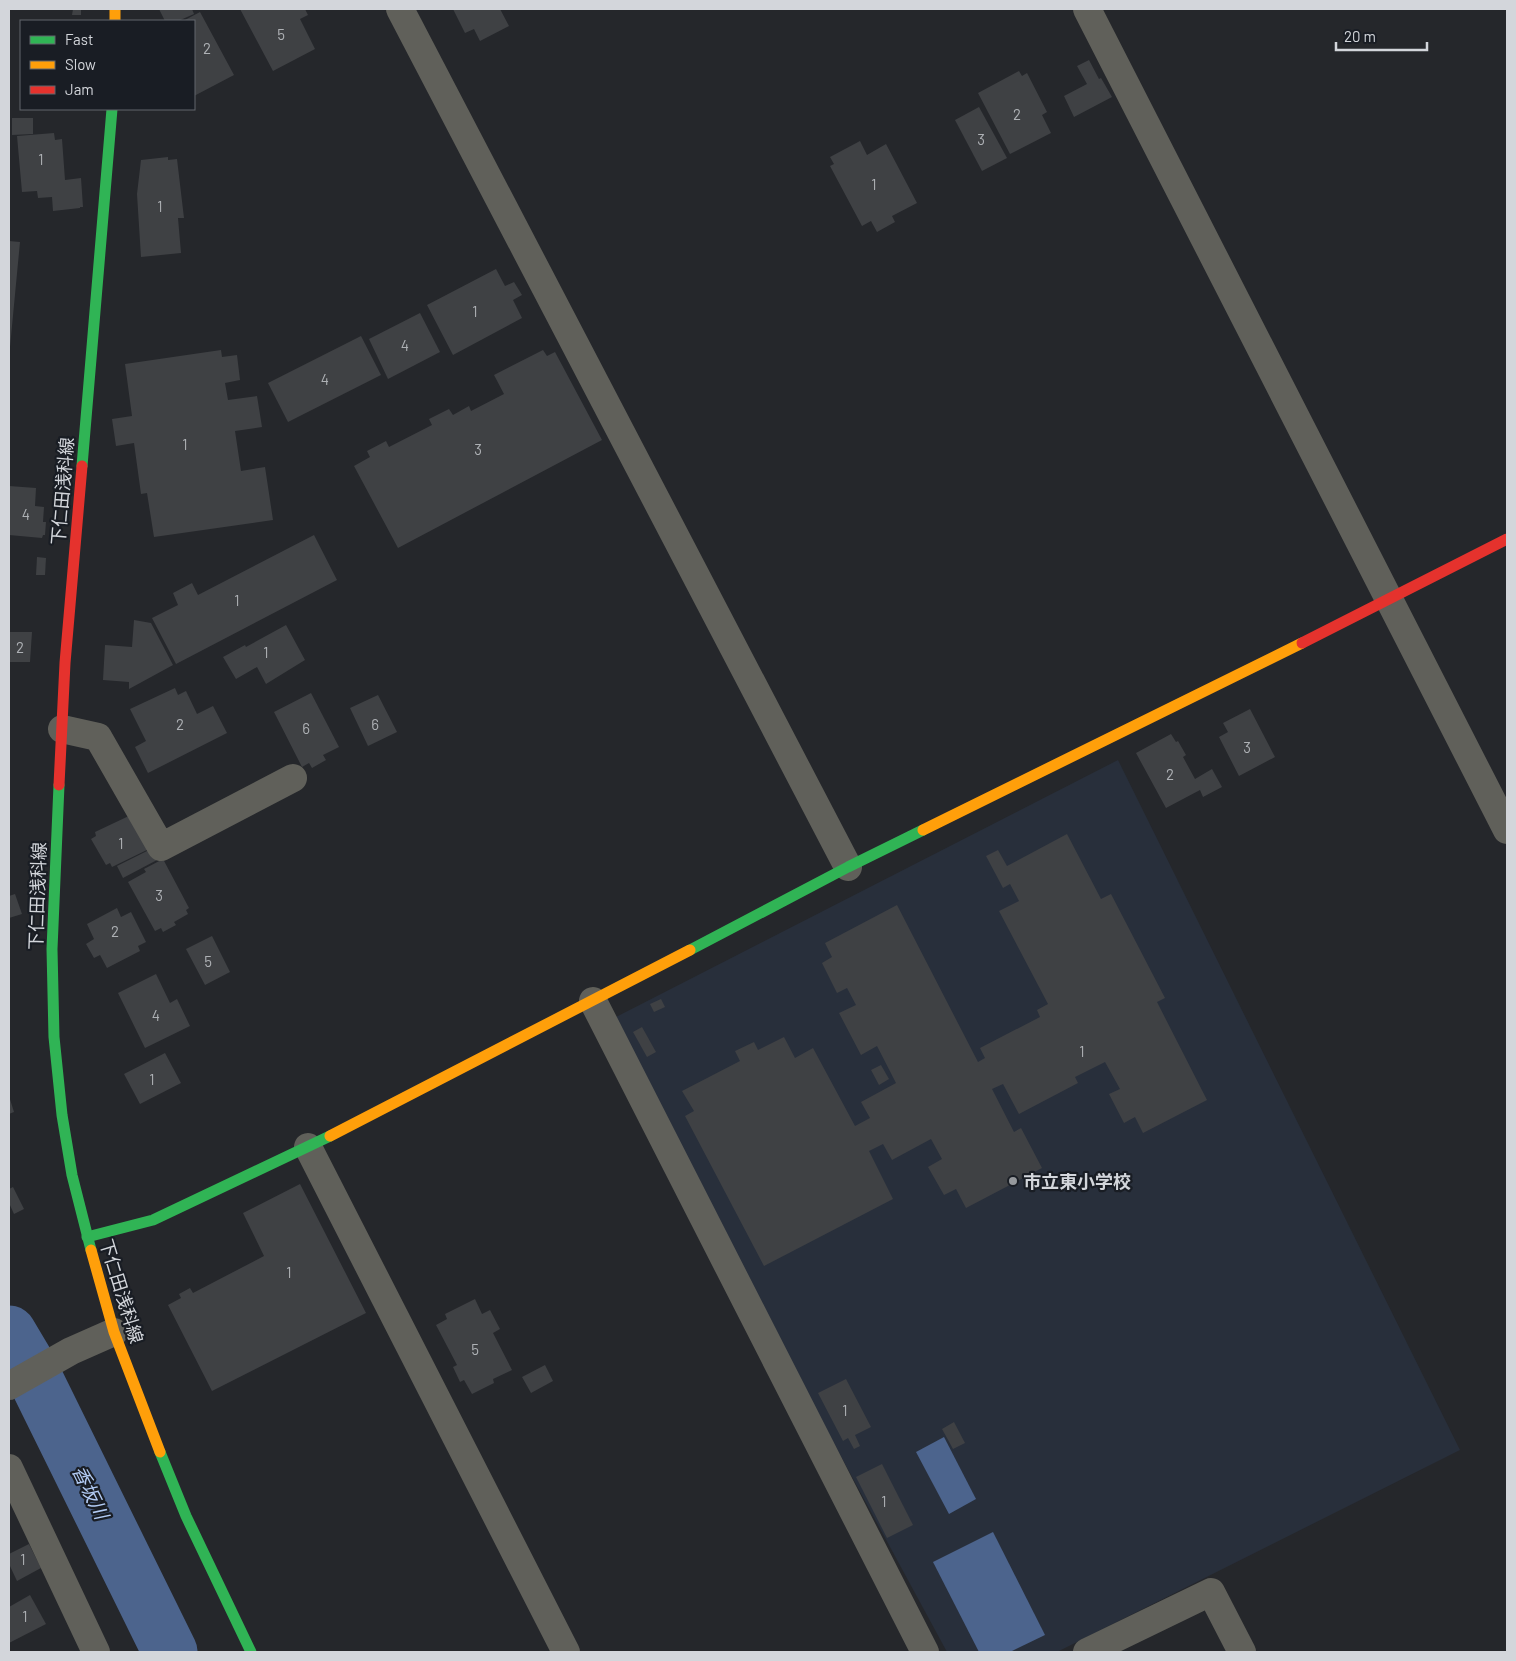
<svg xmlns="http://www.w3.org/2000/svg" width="1516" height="1661" font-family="Barlow,'Noto Sans JP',sans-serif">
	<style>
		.built { fill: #282f3b }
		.water { fill: #4c648d }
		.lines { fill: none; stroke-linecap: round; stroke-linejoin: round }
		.river { stroke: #4c648d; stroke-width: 55 }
		.building { fill: #3f4144 }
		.street { stroke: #60605a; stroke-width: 28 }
		.fast { stroke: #30b455; stroke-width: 11 }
		.slow { stroke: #ff9f0a; stroke-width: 11 }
		.jam { stroke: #e5322d; stroke-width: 11 }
		.poi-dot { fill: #96999d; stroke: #191d24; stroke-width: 2 }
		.labels { text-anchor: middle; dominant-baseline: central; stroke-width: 4.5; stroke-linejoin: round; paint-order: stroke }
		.number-label { font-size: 15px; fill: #aeb1b5 }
		.street-label { font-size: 18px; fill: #d3d6db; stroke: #191d24 }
		.poi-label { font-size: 18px; font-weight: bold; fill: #d3d6db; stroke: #191d24; text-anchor: start }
		.water-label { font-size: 19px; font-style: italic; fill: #b3ccf5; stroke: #191d24 }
	</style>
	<rect width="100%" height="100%" fill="#25272b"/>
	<polygon class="built" points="1118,760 1460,1450 1057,1652 947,1652 781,1346 616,1017"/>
	<g class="water">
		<polygon points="944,1437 976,1499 949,1514 916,1452"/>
		<polygon points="993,1532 1045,1635 1010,1652 979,1652 933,1562"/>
	</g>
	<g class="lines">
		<polyline class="river" points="9,1333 31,1370 170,1652"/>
	</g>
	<g class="building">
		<polygon points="73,9 81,9 81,15 72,15"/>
		<polygon points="159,9 192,9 194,14 178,21 165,21"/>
		<polygon points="240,9 305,9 308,15 300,19 315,49 273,71"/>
		<polygon points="453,9 500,9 509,26 480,41 474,29 465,33"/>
		<polygon points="200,12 234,75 194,96 194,21 183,21"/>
		<polygon points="1089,60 1099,79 1101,78 1112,97 1074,117 1064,96 1087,84 1077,66"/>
		<polygon points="1019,71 1022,76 1027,73 1047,112 1042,115 1051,133 1010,154 978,93"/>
		<polygon points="979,107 1007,158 982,171 955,120"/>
		<polygon points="12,118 33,118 33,134 12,135"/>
		<polygon points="54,133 55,140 62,139 65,180 81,178 83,207 80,207 80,208 53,211 52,197 38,198 37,191 22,192 17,136"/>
		<polygon points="860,141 867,155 886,144 917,203 892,216 895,222 877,232 871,221 862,226 830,166 834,164 830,157"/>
		<polygon points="168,157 168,160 177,159 184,218 178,218 181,253 141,257 137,194 141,160"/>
		<polygon points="9,241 20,242 10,347 9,347"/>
		<polygon points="496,269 505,286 514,282 522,295 513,300 522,318 453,355 427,305"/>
		<polygon points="420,313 440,352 388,379 369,339"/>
		<polygon points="361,336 381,375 288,422 268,383"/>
		<polygon points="221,350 222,357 237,355 240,380 225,383 228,400 257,396 262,427 235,431 241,471 265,467 273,520 154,537 147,493 141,494 134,443 116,446 112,419 132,416 125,364"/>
		<polygon points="543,350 547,356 555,352 602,440 398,548 354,466 370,457 367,451 386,441 389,447 432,425 429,419 449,409 453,415 469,406 471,411 504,394 494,375"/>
		<polygon points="9,486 36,488 35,506 44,507 43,522 46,522 45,535 43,535 42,538 9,535"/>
		<polygon points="314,535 337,580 176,664 152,618 178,605 173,593 192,583 198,595"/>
		<polygon points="37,557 46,558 45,575 36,575"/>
		<polygon points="134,620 151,623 173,665 129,689 129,682 103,680 105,645 132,647"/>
		<polygon points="286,625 305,660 266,684 257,667 236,679 223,657 245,645 246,647"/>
		<polygon points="9,632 32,632 30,662 9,662"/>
		<polygon points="175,688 178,695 186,691 197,714 213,706 227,733 148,773 135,747 146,741 130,709"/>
		<polygon points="311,693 339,747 323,755 326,760 312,768 309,763 302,767 274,712"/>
		<polygon points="378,695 397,732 368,746 350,708"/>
		<polygon points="1250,709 1275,757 1239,776 1219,737 1228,732 1223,723"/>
		<polygon points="1171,734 1176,742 1178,741 1186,755 1183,757 1195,779 1212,769 1222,787 1203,797 1200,790 1166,808 1136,753"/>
		<polygon points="133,814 151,848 112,867 110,863 106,865 91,839 96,836 95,832"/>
		<polygon points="1067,834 1101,899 1111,894 1165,998 1157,1002 1207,1100 1143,1133 1135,1117 1124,1123 1109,1094 1120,1089 1105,1062 1075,1077 1078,1083 1019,1114 1003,1084 992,1089 1014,1132 1021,1128 1042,1168 966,1208 956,1189 944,1195 928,1167 942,1159 931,1139 892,1160 883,1144 869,1151 893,1199 764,1266 685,1116 694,1111 682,1091 740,1061 735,1051 754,1042 758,1050 784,1037 795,1058 813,1048 855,1126 870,1118 861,1102 896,1083 877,1046 861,1055 839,1013 856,1005 847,988 837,993 822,963 832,957 825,943 897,905 978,1062 985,1058 980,1048 1040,1017 1037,1010 1048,1004 999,911 1019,901 1010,884 1003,888 986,856 998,850 1007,866"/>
		<polygon points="151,849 157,860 123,878 117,866"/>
		<polygon points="163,859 189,908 186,910 188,914 174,922 176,925 163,932 161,928 155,931 128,882 146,872 144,869"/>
		<polygon points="15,894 22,914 9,918 9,896"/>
		<polygon points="117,908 121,917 131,912 146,942 138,946 140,951 107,968 100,955 94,958 86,944 94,939 87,924"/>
		<polygon points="212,936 230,972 205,985 186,949"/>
		<polygon points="156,974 170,1003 177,999 190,1026 145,1048 118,993"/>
		<polygon points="661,999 665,1007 654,1012 650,1004"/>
		<polygon points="642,1027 656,1052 647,1057 633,1032"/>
		<polygon points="165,1053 181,1083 140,1104 124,1074"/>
		<polygon points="881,1065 889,1079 879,1085 871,1070"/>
		<polygon points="9,1096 14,1112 9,1114"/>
		<polygon points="300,1184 366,1313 212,1391 168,1305 181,1298 179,1294 190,1288 193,1293 264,1256 243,1213"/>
		<polygon points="13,1187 24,1209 14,1214 9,1203 9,1189"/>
		<polygon points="475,1299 482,1314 490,1310 500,1329 493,1333 512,1370 493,1379 494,1383 472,1394 464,1380 460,1382 453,1367 457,1365 436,1325 447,1319 445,1314"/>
		<polygon points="545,1365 553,1381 531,1393 522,1377"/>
		<polygon points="846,1379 871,1427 855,1435 860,1446 854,1449 848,1438 843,1441 818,1393"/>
		<polygon points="954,1422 965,1443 953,1449 942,1429"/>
		<polygon points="882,1464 913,1525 887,1538 856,1477"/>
		<polygon points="29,1544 41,1568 17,1581 9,1564 9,1554"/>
		<polygon points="30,1595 46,1624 9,1643 9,1607"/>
	</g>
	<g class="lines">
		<g class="street">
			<polyline points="400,9 848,867"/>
			<polyline points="1087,9 1507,830"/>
			<polyline points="62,729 98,737 161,847 293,778"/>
			<polyline points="593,1001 925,1652"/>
			<polyline points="308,1147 566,1652"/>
			<polyline points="9,1386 71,1351 114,1332"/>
			<polyline points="9,1468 96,1652"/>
			<polyline points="1087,1652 1211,1592 1242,1652"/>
		</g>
		<g class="fast">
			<polyline points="82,466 112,109"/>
			<polyline points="59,785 52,949 54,1037 62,1115 72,1175 91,1250"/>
			<polyline points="690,950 848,867 923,830"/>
			<polyline points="87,1237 153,1220 330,1136"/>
			<polyline points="160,1452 186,1516 251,1652"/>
		</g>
		<g class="slow">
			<polyline points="115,9 115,21"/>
			<polyline points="923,830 1302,643"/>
			<polyline points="330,1136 690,950"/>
			<polyline points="91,1250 114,1332 160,1452"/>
		</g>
		<g class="jam">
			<polyline points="1302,643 1507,539"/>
			<polyline points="59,785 65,663 82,466"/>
		</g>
	</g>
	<circle class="poi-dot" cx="1013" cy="1181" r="5"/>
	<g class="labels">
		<g class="number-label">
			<text x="281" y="34">5</text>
			<text x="207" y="48">2</text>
			<text x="1017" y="114">2</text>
			<text x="981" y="139">3</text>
			<text x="41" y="159">1</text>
			<text x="874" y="184">1</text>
			<text x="160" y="206">1</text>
			<text x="475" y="311">1</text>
			<text x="405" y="345">4</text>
			<text x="325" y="379">4</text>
			<text x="185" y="444">1</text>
			<text x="478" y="449">3</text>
			<text x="26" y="514">4</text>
			<text x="237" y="600">1</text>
			<text x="20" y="647">2</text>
			<text x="266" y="652">1</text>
			<text x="180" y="724">2</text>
			<text x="375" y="724">6</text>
			<text x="306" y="728">6</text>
			<text x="1247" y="747">3</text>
			<text x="1170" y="774">2</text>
			<text x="121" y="843">1</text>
			<text x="159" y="895">3</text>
			<text x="115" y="931">2</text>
			<text x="208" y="961">5</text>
			<text x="156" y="1015">4</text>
			<text x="1082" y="1051">1</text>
			<text x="152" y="1079">1</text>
			<text x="289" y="1272">1</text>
			<text x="475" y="1349">5</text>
			<text x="845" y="1410">1</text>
			<text x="884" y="1501">1</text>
			<text x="23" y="1559">1</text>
			<text x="25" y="1616">1</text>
		</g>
		<g class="street-label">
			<text transform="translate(62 491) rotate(-85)">下仁田浅科線</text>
			<text transform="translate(37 896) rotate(-88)">下仁田浅科線</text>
			<text transform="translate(122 1291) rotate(73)">下仁田浅科線</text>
		</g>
		<g class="poi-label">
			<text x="1023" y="1181">市立東小学校</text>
		</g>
		<g class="water-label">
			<text transform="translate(91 1492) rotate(64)">香坂川</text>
		</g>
	</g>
	<rect width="1516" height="1661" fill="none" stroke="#d3d6db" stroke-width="20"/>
	<rect x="20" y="20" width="175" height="90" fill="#191d24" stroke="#63676d"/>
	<rect x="30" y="36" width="25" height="8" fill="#30b455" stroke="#63676d"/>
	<text x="65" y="45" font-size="15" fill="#d3d6db">Fast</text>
	<rect x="30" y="61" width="25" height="8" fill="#ff9f0a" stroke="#63676d"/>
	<text x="65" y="70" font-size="15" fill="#d3d6db">Slow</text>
	<rect x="30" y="86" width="25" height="8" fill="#e5322d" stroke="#63676d"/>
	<text x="65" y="95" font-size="15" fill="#d3d6db">Jam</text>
	<path d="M1336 42v8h91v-8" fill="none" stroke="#d3d6db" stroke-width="2.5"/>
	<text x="1344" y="42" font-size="15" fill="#d3d6db" stroke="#191d24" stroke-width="4" paint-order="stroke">20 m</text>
</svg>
